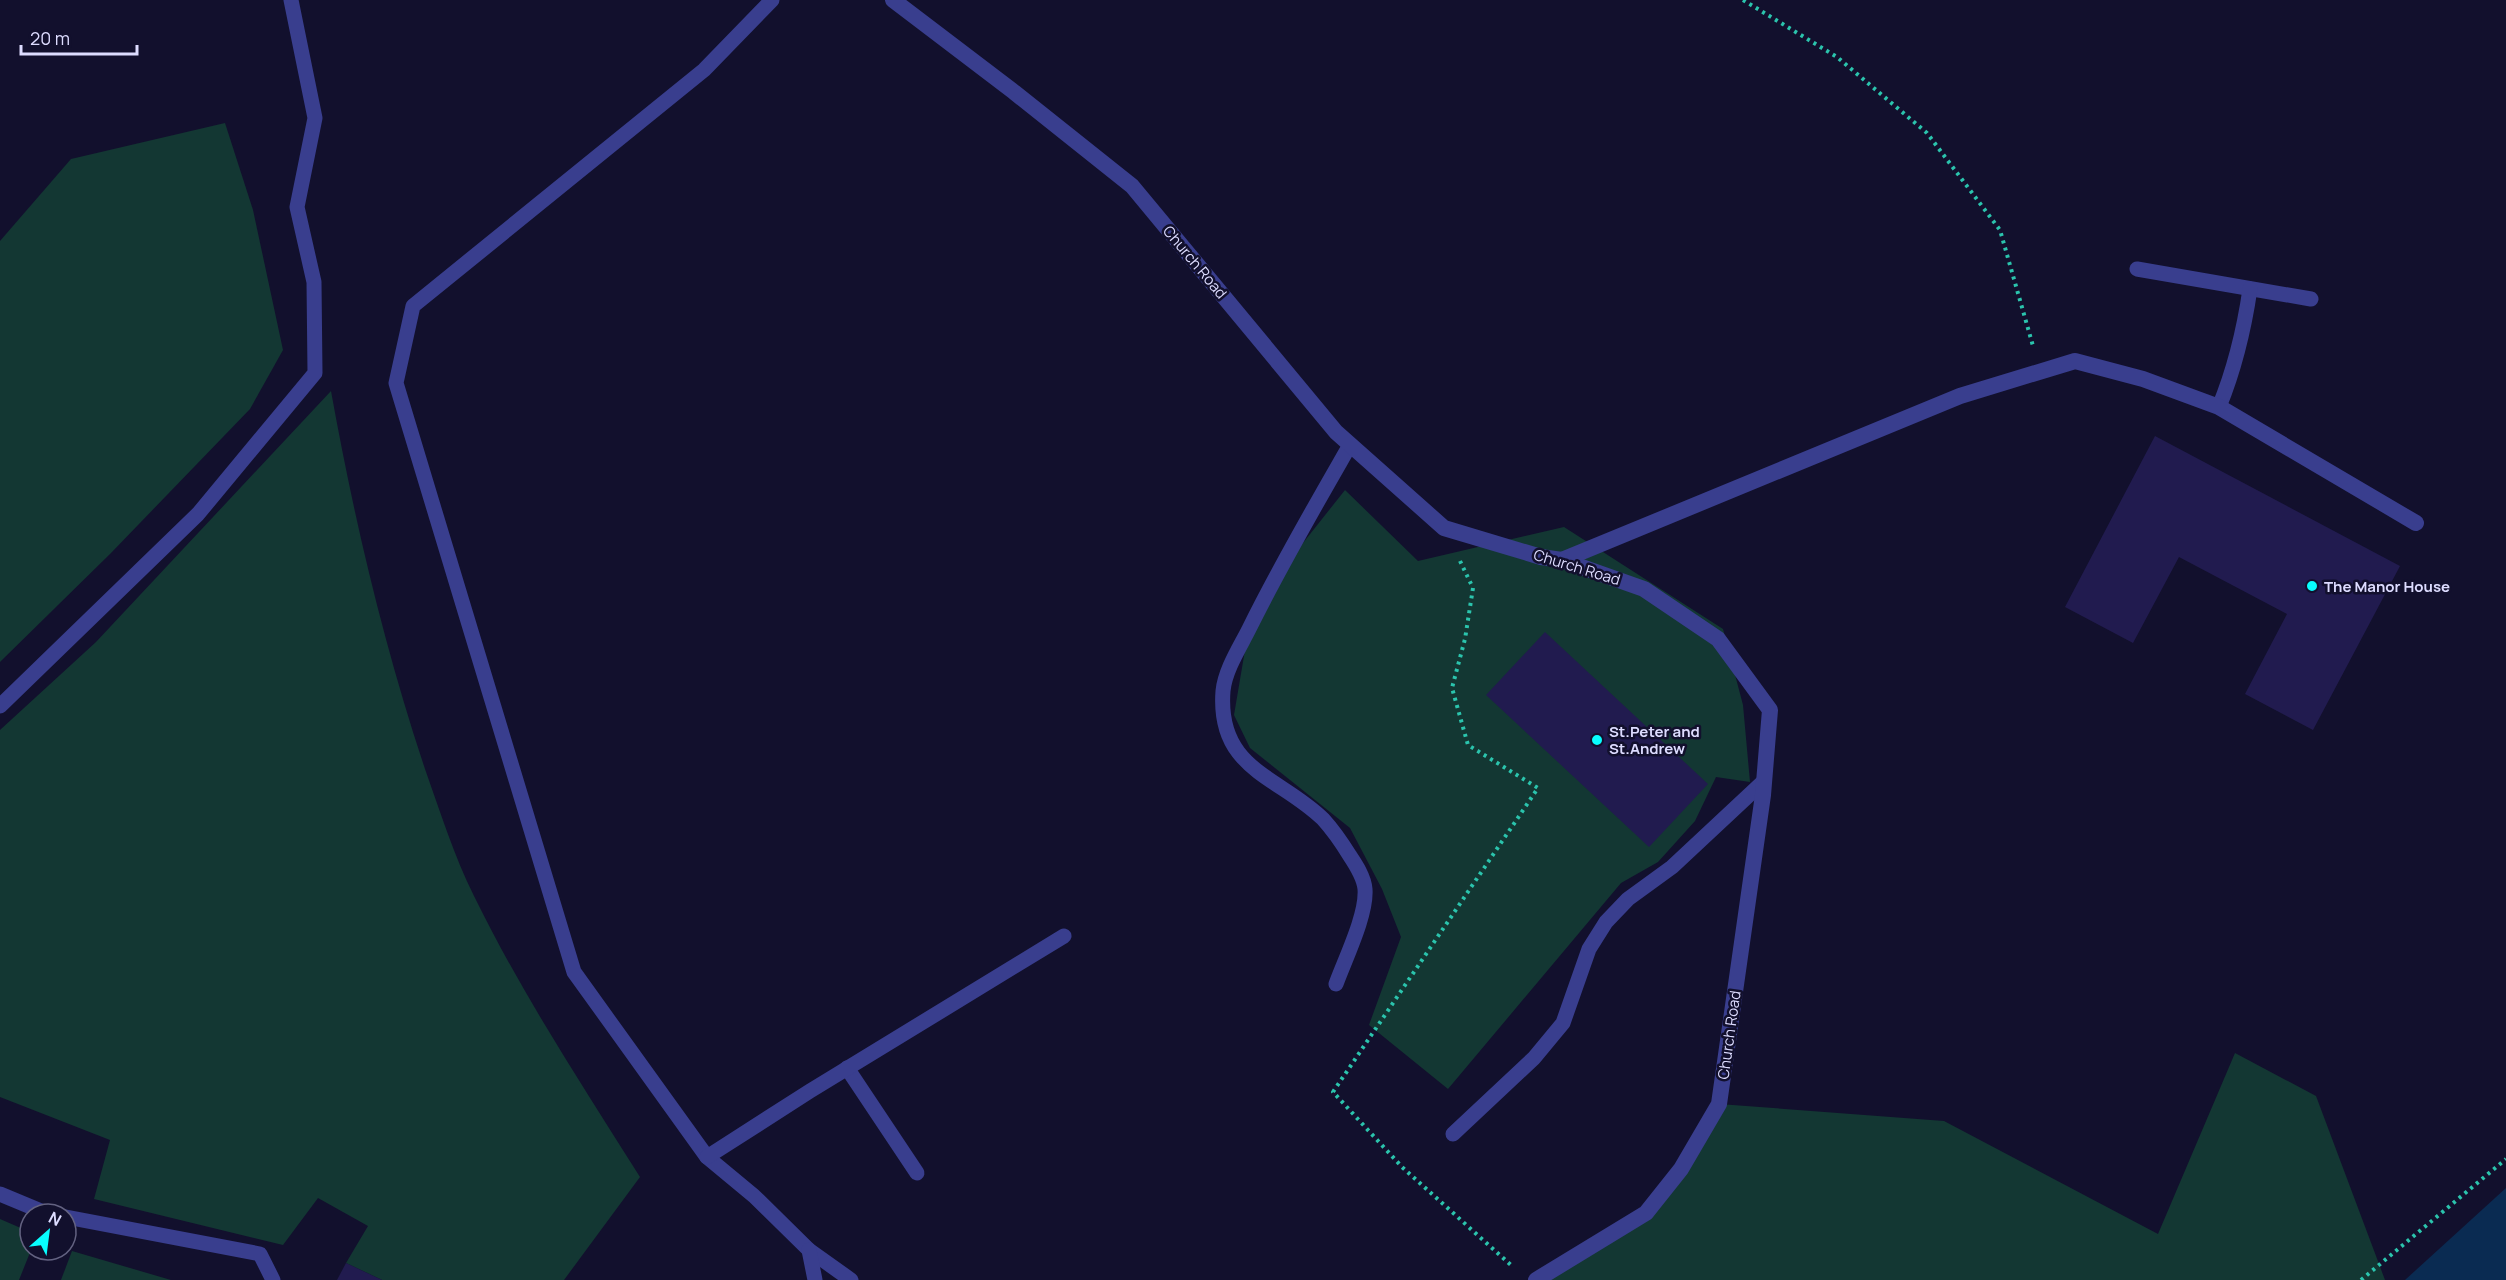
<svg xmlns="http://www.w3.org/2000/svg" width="2506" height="1280" font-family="Manrope,sans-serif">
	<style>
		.green { fill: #133733 }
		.water { fill: #0a2b52 }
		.building { fill: #211b4f }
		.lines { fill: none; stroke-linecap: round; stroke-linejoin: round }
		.path { stroke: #2bc4ad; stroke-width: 4; stroke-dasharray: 3 4.5; stroke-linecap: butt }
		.service { stroke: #393e8e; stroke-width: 15 }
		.minor { stroke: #393e8e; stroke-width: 16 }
		.poi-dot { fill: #08fdff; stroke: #12102d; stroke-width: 2 }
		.labels { text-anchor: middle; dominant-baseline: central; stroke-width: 5; stroke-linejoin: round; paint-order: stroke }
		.street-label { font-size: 15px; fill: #dddcff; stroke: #12102d }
		.poi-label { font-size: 15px; font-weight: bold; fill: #dddcff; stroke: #12102d; text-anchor: start }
	</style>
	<rect width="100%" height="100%" fill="#12102d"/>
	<g class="green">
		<polygon points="225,123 253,210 283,350 250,409 111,553 0,662 0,241 71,159"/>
		<path d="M331,391C354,519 384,646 425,769C440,811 454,856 474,896C522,994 582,1085 640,1177L564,1280H382L346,1263L368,1226L318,1198L283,1245L94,1199L110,1140L0,1097V730L96,642Z"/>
		<polygon points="1345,490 1418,561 1564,527 1723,629 1743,705 1750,782 1716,777 1695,821 1658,862 1621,883 1448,1089 1369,1025 1401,937 1382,889 1350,828 1250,748 1234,715 1245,650 1299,548"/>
		<polygon points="2235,1053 2316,1096 2385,1280 1536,1280 1646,1213 1719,1104 1944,1121 2158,1234"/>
		<polygon points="0,1219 30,1232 31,1250 19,1280 0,1280"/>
		<polygon points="72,1251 171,1280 61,1280"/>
	</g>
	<polygon class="water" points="2506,1188 2506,1280 2405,1280"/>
	<g class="building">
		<polygon points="2155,436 2400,566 2313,730 2245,694 2287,614 2179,557 2133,643 2065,607"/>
		<polygon points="1545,632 1708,784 1649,847 1486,695"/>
		<polygon points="346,1263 382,1280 337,1280"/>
	</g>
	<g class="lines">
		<g class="path">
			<polyline points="1743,0 1837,57 1927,133 2000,230 2033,346"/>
			<polyline points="1460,561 1473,588 1465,639 1452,688 1468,745 1538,788 1333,1092 1402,1167 1512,1266"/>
			<polyline points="2361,1280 2506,1159"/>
		</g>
		<g class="service">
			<polyline points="772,0 704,70 413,306 396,383 574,972 707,1157 754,1196 809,1250 851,1280"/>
			<polyline points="2137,269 2311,299"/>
			<path d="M2219,407C2235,368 2244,330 2250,289"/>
			<polyline points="0,706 198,514 315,373 314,282 297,207 315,118 291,0"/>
			<path d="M1336,984C1345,959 1367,915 1365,889C1364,877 1356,865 1350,856C1342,843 1333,830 1323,819C1279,776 1217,770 1223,691C1225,670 1240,647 1249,629C1280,566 1315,506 1350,445"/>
			<polyline points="847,1068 917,1173"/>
			<polyline points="1453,1134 1534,1058 1563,1023 1589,949 1606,922 1628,899 1672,867 1763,782"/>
			<polyline points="707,1157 810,1091 1064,936"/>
			<polyline points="0,1194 48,1214"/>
			<polyline points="66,1217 260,1254 273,1280"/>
			<polyline points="809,1250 815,1280"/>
		</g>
		<g class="minor">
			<polyline points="893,0 1014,92 1132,186 1336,432 1444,528 1541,557 1562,560 1644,589 1718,639 1770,710 1763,795 1719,1104 1681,1169 1646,1213 1536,1280"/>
			<polyline points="1562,560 1960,396 2075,361 2143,379 2219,407 2416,523"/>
		</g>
	</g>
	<g class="poi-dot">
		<circle cx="2312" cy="586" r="6"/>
		<circle cx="1597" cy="740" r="6"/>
	</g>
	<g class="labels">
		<g class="street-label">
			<text transform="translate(1195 262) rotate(50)">Church Road</text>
			<text transform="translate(1577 567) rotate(17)">Church Road</text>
			<text transform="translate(1729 1035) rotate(-82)">Church Road</text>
		</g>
		<g class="poi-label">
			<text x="2324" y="586">The Manor House</text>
			<text x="1609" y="731">St.Peter and<tspan x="1609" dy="17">St.Andrew</tspan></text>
		</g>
	</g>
	<g transform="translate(48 1232) rotate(28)"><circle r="28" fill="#12102d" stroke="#636281" stroke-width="1.5"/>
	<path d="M0-4.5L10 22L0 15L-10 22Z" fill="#08fdff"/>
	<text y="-9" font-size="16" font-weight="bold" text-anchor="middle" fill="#dddcff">N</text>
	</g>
	<path d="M21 45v9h116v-9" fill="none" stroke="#dddcff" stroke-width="3"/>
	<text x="30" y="45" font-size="18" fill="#dddcff" stroke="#12102d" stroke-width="4.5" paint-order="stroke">20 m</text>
</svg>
